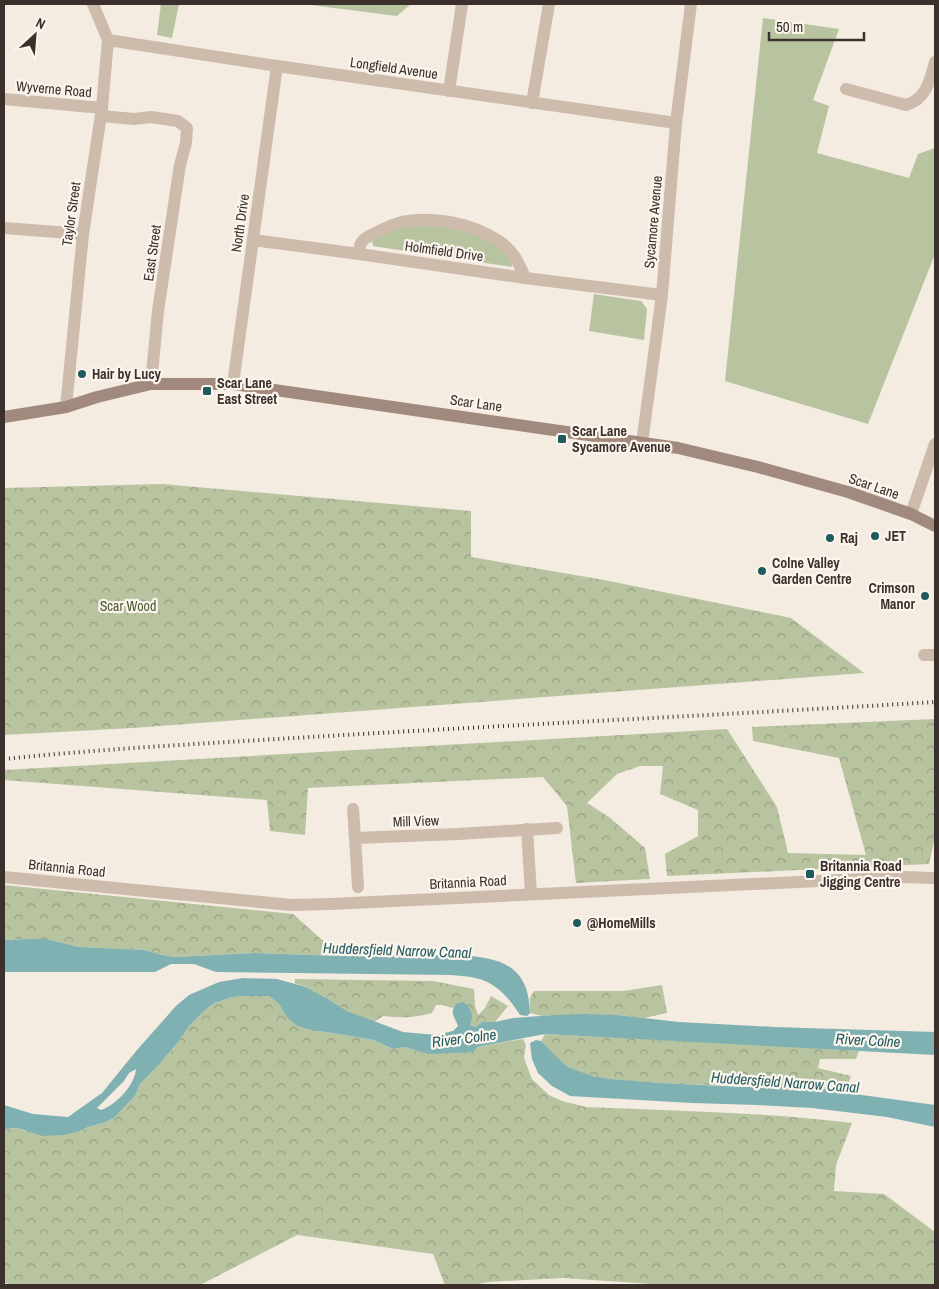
<svg xmlns="http://www.w3.org/2000/svg" width="939" height="1289" font-family="'Archivo Narrow',sans-serif">
	<style>
		.grass { fill: #b8c4a0 }
		.forest { fill: url(#forest-crowns) }
		.water { fill: #7fb0b2; fill-rule: evenodd }
		.lines { fill: none; stroke-linecap: round; stroke-linejoin: round }
		.minor { stroke: #cdbbac; stroke-width: 12 }
		.tertiary { stroke: #cdbbac; stroke-width: 12 }
		.secondary { stroke: #a18a7d; stroke-width: 12 }
		.rail { stroke: #3b302b; stroke-width: 4; stroke-dasharray: 1 4; stroke-linecap: butt }
		.poi-dot { fill: #1f5a5e; stroke: #fbf5ee; stroke-width: 2 }
		.labels { text-anchor: middle; dominant-baseline: central; stroke-width: 4.5; stroke-linejoin: round; paint-order: stroke }
		.street-label { font-size: 14px; fill: #3b302b; stroke: #fbf5ee }
		.poi-label { font-size: 14px; font-weight: bold; fill: #3b302b; stroke: #fbf5ee; text-anchor: start }
		.park-label { font-size: 14px; fill: #4a5a2e; stroke: #fbf5ee }
		.water-label { font-size: 15px; font-style: italic; fill: #1f5a5e; stroke: #fbf5ee }
	</style>
	<defs>
		<pattern id="forest-crowns" width="20" height="18" patternUnits="userSpaceOnUse" patternTransform="scale(1.25)"><rect width="20" height="18" fill="#b8c4a0"/><path d="M2 6a3 3 0 1 1 6 0M12 15a3 3 0 1 1 6 0" fill="none" stroke="#97a083"/></pattern>
	</defs>
	<rect width="100%" height="100%" fill="#f4ebe1"/>
	<g class="grass">
		<polygon points="161,4 179,4 172,38 157,35"/>
		<polygon points="303,4 411,4 397,16"/>
		<polygon points="763,18 839,29 813,100 829,106 817,153 909,178 918,154 935,148 935,254 868,424 725,381"/>
		<polygon points="436,224 475,233 498,246 514,263 511,267 373,246 372,241 393,228"/>
		<polygon points="594,294 641,301 647,309 644,340 589,331"/>
	</g>
	<g class="forest">
		<polygon points="162,484 471,511 471,557 604,580 791,618 864,673 133,728 4,735 4,488"/>
		<polygon points="935,719 935,837 929,864 667,876 665,854 698,836 698,810 660,794 663,766 640,766 617,774 587,803 609,817 645,848 650,879 576,883 567,806 543,777 308,788 305,835 270,831 267,800 4,780 4,770 727,729 777,807 788,853 866,855 839,758 753,741 752,727"/>
		<polygon points="4,885 293,914 340,956 254,953 174,957 163,955 144,950 79,947 47,939 4,940"/>
		<path d="M295,979L433,981L474,989L475,1006L478,1015L485,1008L491,996L508,1006L495,1022H482L477,1027L470,1025L456,1004L453,1008L443,1005H436L432,1013C414,1018 401,1018 383,1016L374,1022L347,1011L328,999L306,987L295,983Z"/>
		<polygon points="662,985 667,1013 644,1018 617,1015 554,1015 542,1016 530,1013 530,998 534,991 623,991"/>
		<path d="M256,995L269,996L279,1004L287,1018L299,1026L314,1031L326,1032L374,1040L393,1049L405,1047L428,1054L477,1047L523,1039L526,1045L524,1058L532,1079L549,1095L562,1101L586,1107C675,1111 764,1112 852,1123L836,1165L834,1191L884,1194L935,1232V1285H666L563,1278L489,1282L474,1285H445L433,1254L297,1235L200,1285H16L4,1283V1129L17,1128L25,1131L77,1132L88,1127L103,1123L114,1118L135,1096L140,1084L156,1068L178,1042L190,1025L204,1011L214,1003L236,996Z"/>
		<path d="M545,1034L711,1042L859,1051L856,1059H820L818,1068L851,1076L846,1093C780,1084 713,1087 647,1082C622,1080 595,1080 572,1069C560,1063 550,1050 541,1041Z"/>
	</g>
	<g class="water">
		<path d="M32,939H47L79,947L144,950L163,955L174,957L254,953L340,956L461,955C502,958 529,966 530,1013L527,1016L520,1015C509,998 496,982 475,978C468,976 459,976 451,975L216,972L194,964H171L155,972H4V940Z"/>
		<path d="M243,978L277,979L306,987L328,999L347,1011L403,1032L436,1035L453,1031L458,1026C455,1017 449,1013 456,1004L463,1002C472,1008 474,1016 470,1025L476,1027L482,1022H495L513,1018L554,1015L584,1014L617,1015L679,1022L774,1027L935,1032V1055L545,1034L477,1047L473,1052L428,1054L405,1047L393,1049L374,1040L326,1032L314,1031L298,1026L287,1018L279,1004L269,996H236L214,1003L204,1011L190,1025L178,1042L156,1068L140,1084L135,1096L114,1118L103,1123L88,1127L77,1132L63,1135L43,1136L17,1128L4,1129V1105L33,1114L68,1117L102,1093L137,1050L176,1006L189,995L219,982ZM136,1069C135,1085 116,1105 101,1110L97,1108L124,1081L129,1073Z"/>
		<polygon points="536,1040 541,1041 563,1063 570,1068 592,1076 610,1079 662,1083 743,1087 788,1087 818,1089 935,1105 935,1127 887,1117 812,1108 757,1105 692,1103 570,1096 552,1086 538,1073 532,1059 530,1043"/>
	</g>
	<g class="lines">
		<g class="minor">
			<polyline points="108,40 277,66 676,123"/>
			<path d="M846,89L906,105C926,99 930,81 935,62"/>
			<polyline points="449,91 462,4"/>
			<polyline points="4,99 102,108"/>
			<polyline points="532,103 549,4"/>
			<polyline points="101,116 134,119 151,117 178,121 187,128 186,143 180,165 158,311 151,384"/>
			<polyline points="4,228 83,234"/>
			<polyline points="253,240 359,254 525,278 662,295"/>
			<path d="M359,254C359,240 365,238 377,232C385,228 393,224 402,222C434,216 471,223 499,241C513,250 519,263 525,278"/>
			<polyline points="233,384 277,66"/>
			<polyline points="66,407 83,234 102,108 108,40 93,4"/>
			<polyline points="911,514 935,444"/>
			<polyline points="924,655 935,655"/>
			<polyline points="353,809 355,838"/>
			<polyline points="527,829 531,894"/>
			<polyline points="358,887 355,838 458,834 557,828"/>
		</g>
		<g class="tertiary">
			<polyline points="642,443 662,295 676,123 691,4"/>
			<polyline points="4,877 135,890 292,905 330,904 903,877 935,878"/>
		</g>
		<polyline class="secondary" points="4,417 66,407 97,397 151,384 233,384 678,448 758,467 848,492 911,514 935,526"/>
		<path class="rail" d="M4,759C100,749 197,744 294,738C508,725 721,715 935,702"/>
	</g>
	<g class="poi-dot">
		<circle cx="82" cy="374" r="5"/>
		<rect x="202" y="386" width="10" height="10" rx="2.5"/>
		<rect x="557" y="434" width="10" height="10" rx="2.5"/>
		<circle cx="875" cy="536" r="5"/>
		<circle cx="830" cy="538" r="5"/>
		<circle cx="762" cy="571" r="5"/>
		<circle cx="925" cy="596" r="5"/>
		<rect x="805" y="869" width="10" height="10" rx="2.5"/>
		<circle cx="577" cy="923" r="5"/>
	</g>
	<g class="labels">
		<g class="street-label">
			<text transform="translate(394 68) rotate(8)">Longfield Avenue</text>
			<text transform="translate(54 89) rotate(5)">Wyverne Road</text>
			<text transform="translate(71 214) rotate(-82)">Taylor Street</text>
			<text transform="translate(653 222) rotate(-85)">Sycamore Avenue</text>
			<text transform="translate(240 223) rotate(-82)">North Drive</text>
			<text transform="translate(444 251) rotate(8)">Holmfield Drive</text>
			<text transform="translate(152 253) rotate(-82)">East Street</text>
			<text transform="translate(476 403) rotate(8)">Scar Lane</text>
			<text transform="translate(874 486) rotate(19)">Scar Lane</text>
			<text transform="translate(416 821) rotate(-2)">Mill View</text>
			<text transform="translate(67 868) rotate(6)">Britannia Road</text>
			<text transform="translate(468 882) rotate(-3)">Britannia Road</text>
		</g>
		<g class="poi-label">
			<text x="92" y="374">Hair by Lucy</text>
			<text x="217" y="383">Scar Lane<tspan x="217" dy="16">East Street</tspan></text>
			<text x="572" y="431">Scar Lane<tspan x="572" dy="16">Sycamore Avenue</tspan></text>
			<text x="885" y="536">JET</text>
			<text x="840" y="538">Raj</text>
			<text x="772" y="563">Colne Valley<tspan x="772" dy="16">Garden Centre</tspan></text>
			<text x="915" y="588" text-anchor="end">Crimson<tspan x="915" dy="16">Manor</tspan></text>
			<text x="820" y="866">Britannia Road<tspan x="820" dy="16">Jigging Centre</tspan></text>
			<text x="587" y="923">@HomeMills</text>
		</g>
		<g class="park-label">
			<text x="128" y="606">Scar Wood</text>
		</g>
		<g class="water-label">
			<text transform="translate(397 950) rotate(2)">Huddersfield Narrow Canal</text>
			<text transform="translate(464 1038) rotate(-7)">River Colne</text>
			<text transform="translate(868 1040) rotate(3)">River Colne</text>
			<text transform="translate(785 1082) rotate(4)">Huddersfield Narrow Canal</text>
		</g>
	</g>
	<rect width="939" height="1289" fill="none" stroke="#3b302b" stroke-width="10"/>
	<g transform="translate(35 35) rotate(26)" stroke="#fbf5ee" stroke-width="4" paint-order="stroke">
	<path d="M0-4L9 19L0 12L-9 19Z" fill="#3b302b"/>
	<text y="-8" font-size="14" font-weight="bold" text-anchor="middle" fill="#3b302b">N</text>
	</g>
	<path d="M769 32v8h95v-8" fill="none" stroke="#3b302b" stroke-width="2.5"/>
	<text x="776" y="32" font-size="15" fill="#3b302b" stroke="#fbf5ee" stroke-width="4" paint-order="stroke">50 m</text>
</svg>
